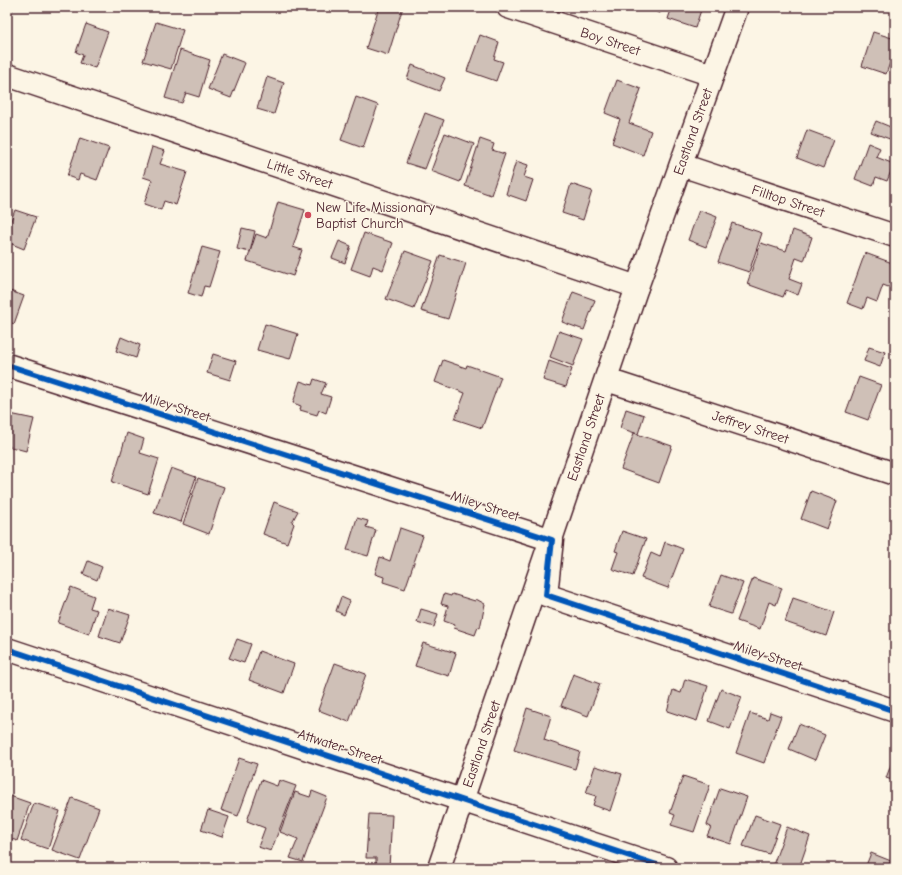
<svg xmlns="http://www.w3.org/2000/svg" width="902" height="875" font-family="'Comic Neue',sans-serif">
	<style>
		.building { fill: #cfc0b7; stroke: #4a1f2b }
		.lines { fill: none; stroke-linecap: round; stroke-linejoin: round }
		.minor-casing { stroke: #4a1f2b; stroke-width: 25 }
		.minor { stroke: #fcf5e5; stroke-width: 22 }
		.cycleway-casing { stroke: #fcf5e5; stroke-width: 8 }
		.cycleway { stroke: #0057b8; stroke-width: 6 }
		.poi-dot { fill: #d1495b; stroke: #fcf5e5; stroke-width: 1.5 }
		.labels { text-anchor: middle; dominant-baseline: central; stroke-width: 3; stroke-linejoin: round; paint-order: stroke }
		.street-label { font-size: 14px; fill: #4a1f2b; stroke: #fcf5e5 }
		.poi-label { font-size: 14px; fill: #4a1f2b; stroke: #fcf5e5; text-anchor: start }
	</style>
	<rect width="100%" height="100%" fill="#fcf5e5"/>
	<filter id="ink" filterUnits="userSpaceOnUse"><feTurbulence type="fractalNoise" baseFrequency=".025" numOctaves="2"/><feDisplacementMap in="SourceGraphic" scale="8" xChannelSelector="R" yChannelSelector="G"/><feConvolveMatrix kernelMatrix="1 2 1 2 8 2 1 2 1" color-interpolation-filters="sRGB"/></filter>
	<g filter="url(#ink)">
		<g class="building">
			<polygon points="7,7 13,7 7,24"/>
			<polygon points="379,7 403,7 388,55 366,48"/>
			<polygon points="642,7 662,7 660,13"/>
			<polygon points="672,7 702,7 695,28 668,19"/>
			<polygon points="156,22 183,30 171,69 143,61"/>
			<polygon points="86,24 108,32 95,68 80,63 83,55 76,52"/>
			<polygon points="873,32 895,39 895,59 892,57 886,74 862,66"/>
			<polygon points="480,35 499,42 494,59 503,62 496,81 467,71"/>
			<polygon points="180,50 210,60 199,97 186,93 182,103 165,98"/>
			<polygon points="222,54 245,63 231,98 208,89"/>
			<polygon points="412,65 445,78 439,91 407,79"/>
			<polygon points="267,77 284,83 274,114 257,109"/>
			<polygon points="617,80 641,89 629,123 651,131 643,155 612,143 620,119 605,113"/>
			<polygon points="356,97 378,105 363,148 341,140"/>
			<polygon points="425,113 444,120 425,169 406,163"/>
			<polygon points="876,121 893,128 890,134 895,136 895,141 871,132"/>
			<polygon points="807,130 834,140 823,168 797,158"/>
			<polygon points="445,133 474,144 460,182 431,171"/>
			<polygon points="80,138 109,148 97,180 80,174 78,180 67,176"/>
			<polygon points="480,139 494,144 492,150 505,154 491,195 465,186"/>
			<polygon points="868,143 880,148 876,157 894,164 887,181 876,177 873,186 855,179"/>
			<polygon points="152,147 165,151 160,164 187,172 176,205 164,201 161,210 144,204 152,180 143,177"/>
			<polygon points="516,161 528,165 524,177 533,180 526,201 506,194"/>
			<polygon points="571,184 592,191 583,220 562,213"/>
			<polygon points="278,202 305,210 293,247 302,250 293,276 247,261 256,234 267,238"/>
			<polygon points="15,210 36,217 24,249 7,242 7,231"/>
			<polygon points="699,210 717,217 706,247 688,240"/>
			<polygon points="732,223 762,233 749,272 718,262"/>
			<polygon points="242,228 255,231 250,252 237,249"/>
			<polygon points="793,230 812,237 804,261 796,258 789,279 802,284 798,295 786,290 783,297 747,284 761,243 786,251"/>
			<polygon points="364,233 393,243 383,270 373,266 370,276 351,269"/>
			<polygon points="339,241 351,246 345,263 332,258"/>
			<polygon points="202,247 220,252 209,287 204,286 201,297 188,293"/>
			<polygon points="405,251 433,261 414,309 386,299"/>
			<polygon points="865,253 895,264 895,277 891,288 883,285 877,302 867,298 863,309 847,303"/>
			<polygon points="440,255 466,263 448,319 421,311"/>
			<polygon points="7,290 24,296 14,324 7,321"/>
			<polygon points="573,292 595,300 584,330 562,322"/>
			<polygon points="265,324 298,334 290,359 257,350"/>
			<polygon points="559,331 583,339 573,366 550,357"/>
			<polygon points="121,337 140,345 136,358 116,351"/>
			<polygon points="869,347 885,352 880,367 864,361"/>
			<polygon points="213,354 236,361 230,380 207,373"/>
			<polygon points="443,360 466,368 467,365 501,377 482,428 455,419 465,393 435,382"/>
			<polygon points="549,361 572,369 566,387 543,380"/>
			<polygon points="859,377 881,385 868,420 846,412"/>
			<polygon points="314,379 326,383 321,394 331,397 326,413 319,410 317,415 300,410 301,406 293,403 300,381 312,385"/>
			<polygon points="626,409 644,415 638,434 620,428"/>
			<polygon points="10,414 34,419 26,451 7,446 7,429"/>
			<polygon points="127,433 144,439 140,453 159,459 148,494 112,482"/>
			<polygon points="634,433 672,446 659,483 621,469"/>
			<polygon points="171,468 196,477 181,522 154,513"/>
			<polygon points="198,478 224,487 209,534 183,524"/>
			<polygon points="811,491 837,501 827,529 801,519"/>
			<polygon points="274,502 298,511 292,522 294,524 287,543 263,534"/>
			<polygon points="357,518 368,521 366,527 376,530 368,556 347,550"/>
			<polygon points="400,528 423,536 405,589 383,582 384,577 375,574 380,557 390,561"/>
			<polygon points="622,531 646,539 633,576 612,569 618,552 615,551"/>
			<polygon points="665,542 683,549 668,588 641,578 651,553 660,557"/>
			<polygon points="88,561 102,567 97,580 83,574"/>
			<polygon points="721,575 743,583 731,614 709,607"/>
			<polygon points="753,578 782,588 776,605 769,602 760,629 737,621"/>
			<polygon points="71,587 94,596 90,608 97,610 89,634 58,623"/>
			<polygon points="444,594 451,596 452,594 475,601 476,599 485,604 480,628 478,627 475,635 454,628 455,625 444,621 448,606 441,604"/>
			<polygon points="341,597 350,601 344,615 336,611"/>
			<polygon points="793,598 834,612 826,636 785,622"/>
			<polygon points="108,608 130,615 120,643 99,636"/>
			<polygon points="421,609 438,614 434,627 417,622"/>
			<polygon points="237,639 251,644 244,663 229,658"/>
			<polygon points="423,643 456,653 449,676 415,666"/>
			<polygon points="259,651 294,664 284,693 249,680"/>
			<polygon points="335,663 366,674 349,722 318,710"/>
			<polygon points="573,674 600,684 588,716 561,706"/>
			<polygon points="685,679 708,686 697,721 667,711 673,690 681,693"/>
			<polygon points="721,689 742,697 730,729 709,721"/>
			<polygon points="527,708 551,716 544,740 580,752 575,769 514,750"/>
			<polygon points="770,712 781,716 764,763 736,753 750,713 768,719"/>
			<polygon points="799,724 825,735 815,760 789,749"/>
			<polygon points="895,754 895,781 886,778"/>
			<polygon points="239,758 257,764 238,816 221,810"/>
			<polygon points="595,766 622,774 610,811 593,805 596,796 586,793"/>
			<polygon points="683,776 710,785 694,832 671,825 675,815 670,813"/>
			<polygon points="261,780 277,786 279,780 296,786 271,851 258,847 265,828 247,821"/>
			<polygon points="720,788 747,797 731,844 707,836 711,827 707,825"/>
			<polygon points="312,791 327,797 303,862 290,858 298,839 280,832 295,792 310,797"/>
			<polygon points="7,795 30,803 17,841 7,837"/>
			<polygon points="72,798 99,808 80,860 52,850"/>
			<polygon points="34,803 60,811 48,849 21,840"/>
			<polygon points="208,810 229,817 222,837 201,830"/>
			<polygon points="369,814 392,815 389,868 376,867 376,858 366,858"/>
			<polygon points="755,815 780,824 769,854 743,846"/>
			<polygon points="787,827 810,836 799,868 783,868 773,865"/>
			<polygon points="871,853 891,861 888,868 865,868"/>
		</g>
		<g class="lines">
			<defs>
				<g id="minor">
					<path id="s1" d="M508,7L712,75"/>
					<path id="s2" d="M7,75L637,287"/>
					<path id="s3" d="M681,165L895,236"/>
					<polyline points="7,365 552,540 546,595 895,711"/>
					<path id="s4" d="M607,380L895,474"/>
					<polyline points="7,649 666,868"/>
					<path id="s5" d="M439,868L637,287L737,7"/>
				</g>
			</defs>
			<use href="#minor" class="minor-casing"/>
			<use href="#minor" class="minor"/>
			<defs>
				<g id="cycleway">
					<polyline points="7,365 552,540 546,595 895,711"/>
					<polyline points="7,649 666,868"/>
				</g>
			</defs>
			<use href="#cycleway" class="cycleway-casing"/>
			<use href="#cycleway" class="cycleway"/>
		</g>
	</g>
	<circle class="poi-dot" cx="308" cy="215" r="4"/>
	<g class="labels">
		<g class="street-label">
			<text stroke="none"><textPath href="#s1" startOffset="108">Boy Street</textPath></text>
			<text stroke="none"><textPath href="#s5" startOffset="779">Eastland Street</textPath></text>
			<text stroke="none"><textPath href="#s2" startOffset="309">Little Street</textPath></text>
			<text stroke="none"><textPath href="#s3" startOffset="113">Filltop Street</textPath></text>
			<text transform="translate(176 407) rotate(18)">Miley Street</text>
			<text stroke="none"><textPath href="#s4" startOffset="151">Jeffrey Street</textPath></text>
			<text stroke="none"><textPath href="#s5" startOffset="455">Eastland Street</textPath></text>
			<text transform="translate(485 506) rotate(18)">Miley Street</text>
			<text transform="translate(768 656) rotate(18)">Miley Street</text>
			<text stroke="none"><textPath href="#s5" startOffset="131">Eastland Street</textPath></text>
			<text transform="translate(340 747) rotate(18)">Attwater Street</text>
		</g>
		<g class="poi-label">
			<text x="316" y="207">New Life Missionary<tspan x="316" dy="16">Baptist Church</tspan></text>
		</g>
	</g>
	<rect width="902" height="875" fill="none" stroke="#fcf5e5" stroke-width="24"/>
	<rect x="12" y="12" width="878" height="851" fill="none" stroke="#4a1f2b" stroke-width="1.5" filter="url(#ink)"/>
</svg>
